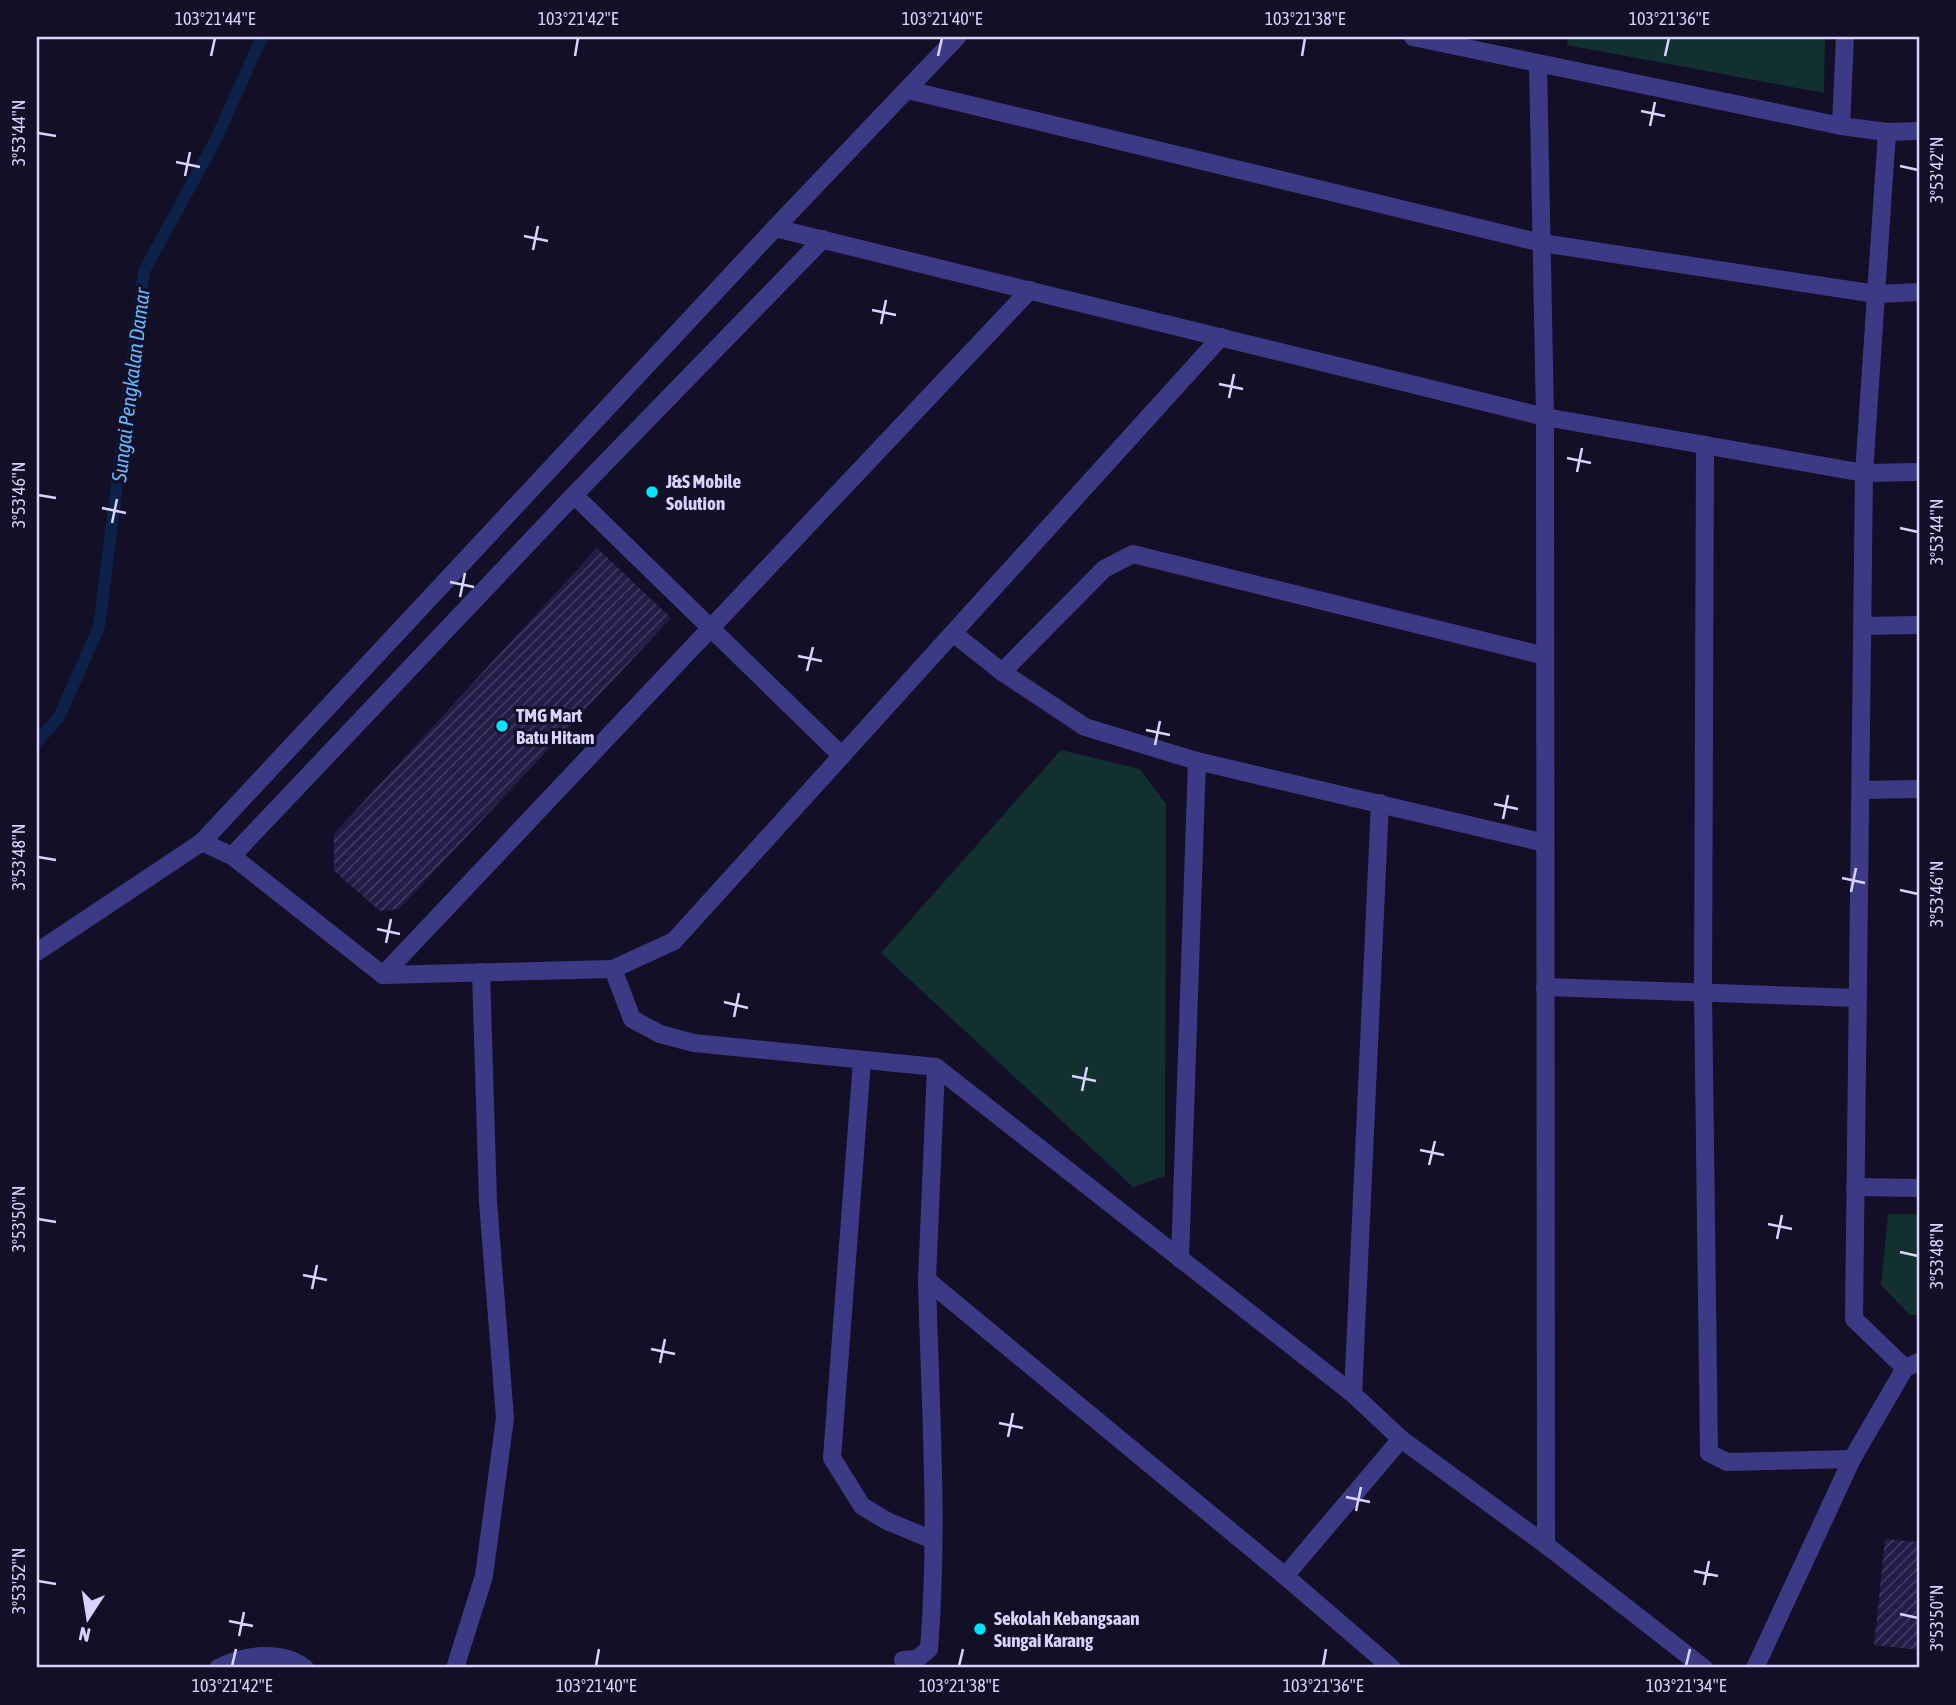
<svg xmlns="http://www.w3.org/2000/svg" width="1956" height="1705" font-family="'Asap Condensed',sans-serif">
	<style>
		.park { fill: #12302f }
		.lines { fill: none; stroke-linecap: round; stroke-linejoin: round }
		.stream { stroke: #0c2248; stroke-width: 12 }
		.building { fill: url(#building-hatch) }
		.service { stroke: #3d3a85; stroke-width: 18 }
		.minor { stroke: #3d3a85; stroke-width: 18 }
		.ticks { fill: none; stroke: #d9d4ff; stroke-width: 2.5 }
		.poi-dot { fill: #00e5ff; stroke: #130f26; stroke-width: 2.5 }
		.labels { text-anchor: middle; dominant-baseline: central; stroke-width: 6; stroke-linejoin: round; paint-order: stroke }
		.poi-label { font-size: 19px; font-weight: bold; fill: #d9d4ff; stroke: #130f26; text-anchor: start }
		.water-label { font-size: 21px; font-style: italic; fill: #62b6ff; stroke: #130f26 }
		.neatline { fill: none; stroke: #d9d4ff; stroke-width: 2.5 }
		.ticks-label { font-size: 18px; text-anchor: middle; fill: #d9d4ff }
	</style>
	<defs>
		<pattern id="building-hatch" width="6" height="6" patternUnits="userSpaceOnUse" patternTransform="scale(1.75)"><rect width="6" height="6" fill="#241b47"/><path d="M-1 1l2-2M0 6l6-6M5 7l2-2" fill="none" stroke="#433b63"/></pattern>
	</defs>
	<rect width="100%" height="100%" fill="#130f26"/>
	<g class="park">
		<polygon points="1568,37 1825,37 1824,93 1567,45"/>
		<polygon points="1061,750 1140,769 1166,804 1165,1176 1133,1187 881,953"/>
		<polygon points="1888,1214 1919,1214 1919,1315 1910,1315 1881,1285"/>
	</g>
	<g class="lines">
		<polyline class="stream" points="37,742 59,717 99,627 144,271 215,141 262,37"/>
	</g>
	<g class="building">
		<polygon points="597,548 671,618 399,909 380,911 334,871 334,834"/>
		<polygon points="1885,1539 1919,1542 1919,1650 1874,1645"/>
	</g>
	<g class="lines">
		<g class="service">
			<polyline points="1538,63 1545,417"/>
			<polyline points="908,90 1542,243 1876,294 1919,292"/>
			<polyline points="1841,126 1845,37"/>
			<polyline points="1705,445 1703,992 1709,1453 1727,1462 1852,1459"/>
			<polyline points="1864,473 1887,132"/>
			<polyline points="574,495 842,756"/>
			<polyline points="1862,626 1919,625"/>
			<polyline points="1002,672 1104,569 1133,554 1545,656"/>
			<polyline points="383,975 1030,290"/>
			<polyline points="1545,987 1858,998"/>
			<polyline points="862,1060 832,1458 862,1506 887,1521 933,1540"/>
			<polyline points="1855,1187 1919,1188"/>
			<polyline points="927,1280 1285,1576 1392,1668"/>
			<polyline points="1353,1394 1380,803"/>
			<polyline points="1285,1576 1401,1439"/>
			<path d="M903,1660L917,1659L929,1649C939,1527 930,1403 927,1280"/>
			<path d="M218,1668C243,1655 281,1649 305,1668"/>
		</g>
		<g class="minor">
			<polyline points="1413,37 1841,126 1887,132 1919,131"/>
			<polyline points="775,228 1545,417 1864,473 1919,472"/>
			<polyline points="1545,417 1546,1545"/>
			<polyline points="1864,473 1854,1319 1905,1368"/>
			<polyline points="953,633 1002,672 1085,727 1197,761 1545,843"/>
			<polyline points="1860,790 1919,789"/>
			<polyline points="202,842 232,856 383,975 613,969 674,941 1221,337"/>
			<polyline points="232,856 574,495 823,239"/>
			<polyline points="37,952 202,842 775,228 957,37"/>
			<polyline points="613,969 632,1019 660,1034 694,1043 936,1067 927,1280"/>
			<polyline points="936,1067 1353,1394 1401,1439 1546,1545 1704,1668"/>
			<polyline points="1180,1259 1197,761"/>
			<polyline points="455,1668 484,1576 505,1418 488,1202 481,972"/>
			<polyline points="1755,1668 1852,1459 1905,1368 1919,1362"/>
		</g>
	</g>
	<path class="ticks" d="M211,56L215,38M575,56L578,38M938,56L942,38M1302,56L1305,38M1665,56L1669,38M1641,111L1665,116M1650,126L1655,102M38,133L56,136M176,162L200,167M1900,166L1918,170M185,176L190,152M524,236L548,241M533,250L538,226M872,310L896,315M881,324L886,300M1219,384L1243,389M1229,398L1234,374M1567,458L1591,463M1577,472L1582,448M38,495L56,498M102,508L126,513M112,523L117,499M1900,528L1918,532M450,582L474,587M460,597L465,573M798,656L822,661M807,671L813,647M1146,730L1170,735M1155,745L1160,721M1494,804L1518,809M1503,819L1508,795M38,857L56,860M1842,878L1865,883M1900,890L1918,894M1851,892L1856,868M377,929L400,934M386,943L391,919M724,1002L748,1008M734,1017L739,993M1072,1076L1096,1081M1082,1091L1087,1067M1420,1150L1444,1155M1429,1165L1435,1141M38,1219L56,1222M1768,1224L1792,1229M1777,1239L1782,1215M1900,1252L1918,1256M303,1275L327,1280M312,1289L317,1265M651,1349L675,1354M660,1363L665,1339M999,1423L1023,1428M1008,1437L1013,1413M1346,1497L1370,1502M1356,1511L1361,1487M1694,1571L1718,1576M38,1581L56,1584M1704,1585L1709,1561M1900,1614L1918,1618M229,1621L253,1626M239,1636L244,1612M232,1666L236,1649M596,1666L599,1649M959,1666L963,1649M1323,1666L1326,1649M1686,1666L1690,1649"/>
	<g class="poi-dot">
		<circle cx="652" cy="492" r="7"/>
		<circle cx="502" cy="726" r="7"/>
		<circle cx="980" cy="1629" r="7"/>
	</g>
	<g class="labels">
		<g class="poi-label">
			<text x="666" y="481">J&amp;S Mobile<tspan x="666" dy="22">Solution</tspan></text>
			<text x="516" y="715">TMG Mart<tspan x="516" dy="22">Batu Hitam</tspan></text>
			<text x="994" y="1618">Sekolah Kebangsaan<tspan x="994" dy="22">Sungai Karang</tspan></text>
		</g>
		<g class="water-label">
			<text transform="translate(130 385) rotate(-83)">Sungai Pengkalan Damar</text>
		</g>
	</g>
	<rect width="1956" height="1705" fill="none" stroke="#130f26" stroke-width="77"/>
	<g transform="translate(88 1618) rotate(192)" stroke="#130f26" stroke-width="5" paint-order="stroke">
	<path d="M0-5L12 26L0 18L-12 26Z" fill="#d9d4ff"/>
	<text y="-10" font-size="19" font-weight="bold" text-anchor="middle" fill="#d9d4ff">N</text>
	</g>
	<rect x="38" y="38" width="1880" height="1628" class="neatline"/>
	<g class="ticks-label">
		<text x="215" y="25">103°21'44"E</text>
		<text x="578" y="25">103°21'42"E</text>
		<text x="942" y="25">103°21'40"E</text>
		<text x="1305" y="25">103°21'38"E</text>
		<text x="1669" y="25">103°21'36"E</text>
		<text transform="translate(19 133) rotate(-90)" y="6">3°53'44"N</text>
		<text transform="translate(1937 170) rotate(-90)" y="6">3°53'42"N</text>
		<text transform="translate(19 495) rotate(-90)" y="6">3°53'46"N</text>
		<text transform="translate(1937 532) rotate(-90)" y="6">3°53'44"N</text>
		<text transform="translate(19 857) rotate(-90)" y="6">3°53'48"N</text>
		<text transform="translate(1937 894) rotate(-90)" y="6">3°53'46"N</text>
		<text transform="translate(19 1219) rotate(-90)" y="6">3°53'50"N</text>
		<text transform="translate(1937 1256) rotate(-90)" y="6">3°53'48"N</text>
		<text transform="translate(19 1581) rotate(-90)" y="6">3°53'52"N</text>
		<text transform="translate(1937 1618) rotate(-90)" y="6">3°53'50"N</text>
		<text x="232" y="1692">103°21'42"E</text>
		<text x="596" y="1692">103°21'40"E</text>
		<text x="959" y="1692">103°21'38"E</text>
		<text x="1323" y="1692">103°21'36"E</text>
		<text x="1686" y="1692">103°21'34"E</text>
	</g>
</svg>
